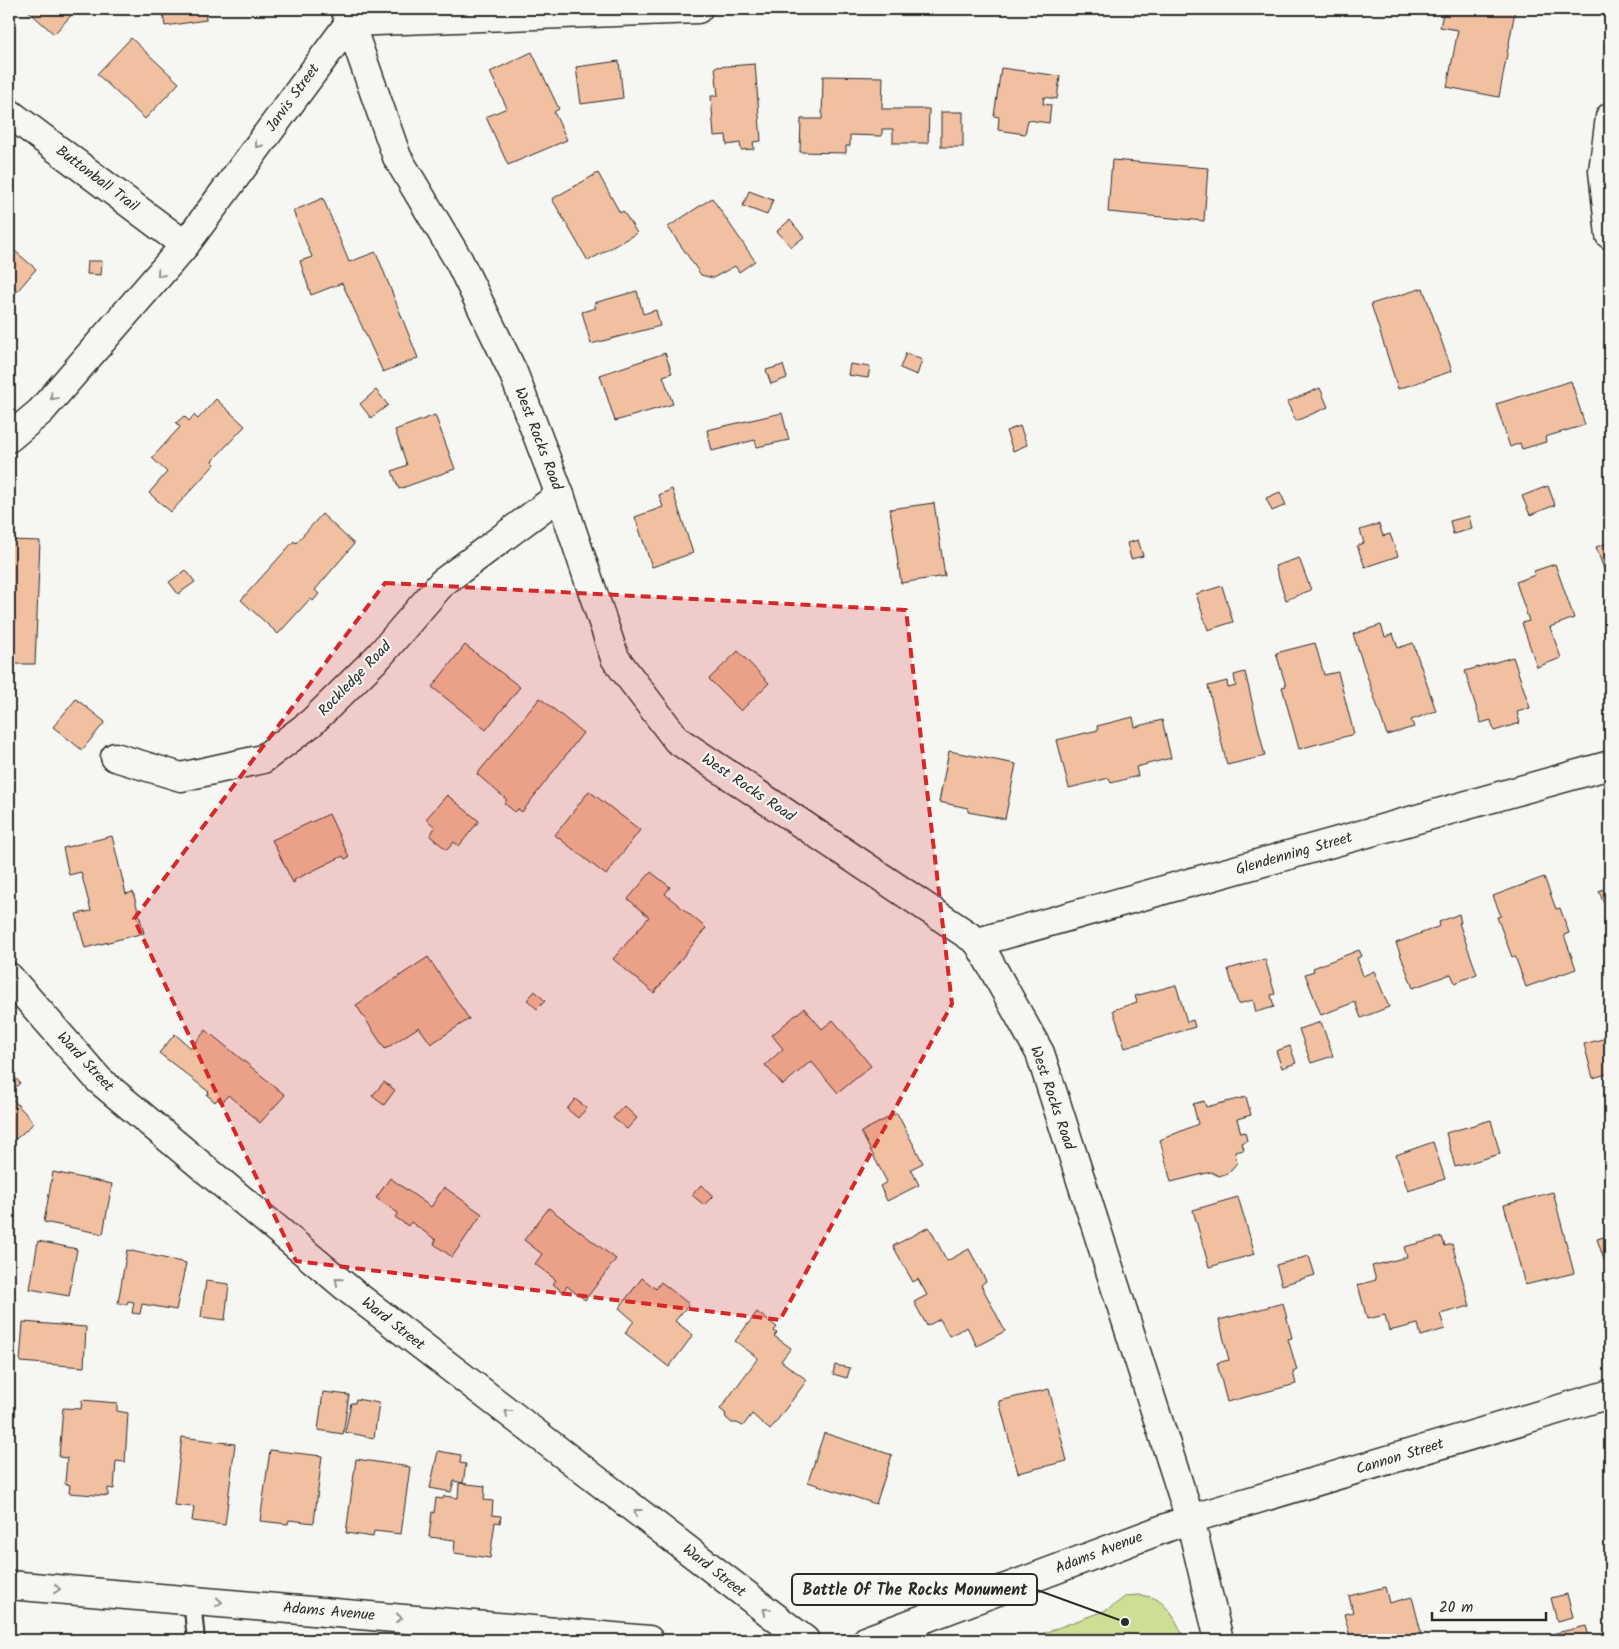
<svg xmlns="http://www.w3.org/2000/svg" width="1619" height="1649" font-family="Kalam,sans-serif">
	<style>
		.green { fill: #ccdf94; stroke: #7c8560 }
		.building { fill: #f1c0a1; stroke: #2b2b2b }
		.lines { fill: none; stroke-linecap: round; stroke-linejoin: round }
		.lane-casing { stroke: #2b2b2b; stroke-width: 20 }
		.street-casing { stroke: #2b2b2b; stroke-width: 31 }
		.secondary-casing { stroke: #2b2b2b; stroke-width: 31 }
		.lane { stroke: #f6f6f2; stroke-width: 16 }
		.street { stroke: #f6f6f2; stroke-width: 28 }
		.secondary { stroke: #f6f6f2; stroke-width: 28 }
		.oneway { stroke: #90908e }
		.marked { fill: #d62828; fill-opacity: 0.2; stroke: #d62828; stroke-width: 4; stroke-dasharray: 10 6; stroke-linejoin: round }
		.labels { text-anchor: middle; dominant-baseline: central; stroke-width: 4.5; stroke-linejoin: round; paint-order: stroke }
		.street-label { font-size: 15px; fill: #2b2b2b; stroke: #f6f6f2 }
		.leader { fill: none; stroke: #2b2b2b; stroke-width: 2 }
		.callout-dot { fill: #2b2b2b; stroke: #f6f6f2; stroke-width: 2 }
		.callout { fill: #f6f6f2; stroke: #2b2b2b; stroke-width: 2 }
		.callout-label { font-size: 16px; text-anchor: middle; font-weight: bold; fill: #2b2b2b }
	</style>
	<rect width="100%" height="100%" fill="#f6f6f2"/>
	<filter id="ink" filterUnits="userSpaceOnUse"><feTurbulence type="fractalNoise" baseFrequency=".02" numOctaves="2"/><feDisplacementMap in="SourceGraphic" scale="10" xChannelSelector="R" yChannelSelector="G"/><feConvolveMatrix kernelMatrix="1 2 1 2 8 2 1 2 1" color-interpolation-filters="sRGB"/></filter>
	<g filter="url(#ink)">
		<path class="green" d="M1138,1595C1143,1596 1149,1596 1154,1598C1168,1604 1180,1626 1184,1640H1025L1109,1609L1126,1596Z"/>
		<g class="building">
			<polygon points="26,9 77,9 54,34"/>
			<polygon points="162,9 205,9 206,20 165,26"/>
			<polygon points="1444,9 1504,9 1515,11 1499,97 1447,87 1458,30 1440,27"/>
			<polygon points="131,38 179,83 145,119 97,74"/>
			<polygon points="532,52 559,109 554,112 567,140 508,165 486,117 507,108 490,72"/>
			<polygon points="619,61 623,98 581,104 576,67"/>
			<polygon points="755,64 761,141 753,142 754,149 741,150 740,143 727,145 726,135 714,136 711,96 718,96 715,67"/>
			<polygon points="1001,68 1060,76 1057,99 1044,97 1043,104 1051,105 1049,123 1028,120 1025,134 998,130 999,117 994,116"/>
			<polygon points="823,76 883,77 882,109 929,109 928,143 893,143 893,129 882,129 882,136 850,135 850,146 846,146 846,153 800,152 801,119 822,119"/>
			<rect x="941" y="112" width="22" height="35"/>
			<polygon points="1112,160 1208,168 1204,221 1108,212"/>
			<polygon points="598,173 620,213 623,211 637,233 588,261 552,199"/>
			<polygon points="749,191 773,200 767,215 743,206"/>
			<polygon points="323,198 349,262 376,252 418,358 383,372 342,283 311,295 300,261 312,257 293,211"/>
			<polygon points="712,198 755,261 739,272 735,266 713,278 701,275 668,227"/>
			<polygon points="790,220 804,237 791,247 777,231"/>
			<polygon points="9,246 36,269 9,301"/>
			<polygon points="88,261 102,261 101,275 87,274"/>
			<polygon points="1423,288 1452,371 1398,389 1371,304"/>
			<polygon points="637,291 643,314 656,310 660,326 591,344 582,312 596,308 594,303"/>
			<polygon points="665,353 672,373 663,376 673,404 615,421 600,375"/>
			<polygon points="906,353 922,360 917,375 900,368"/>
			<polygon points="850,364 870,367 868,378 848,375"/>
			<polygon points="783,365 787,378 771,384 766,370"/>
			<polygon points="1571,381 1585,425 1545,437 1546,442 1522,449 1520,443 1510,447 1496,404"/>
			<polygon points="1320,388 1328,407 1296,421 1287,402"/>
			<polygon points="376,390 388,405 371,418 360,404"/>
			<polygon points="216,399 245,426 212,461 215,464 171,512 149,493 167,472 152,458 180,427 176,423 184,416 189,421 194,415 198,419"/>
			<polygon points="782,413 789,440 757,447 755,440 712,451 707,430"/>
			<polygon points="435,415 455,469 399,489 392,471 407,465 395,430"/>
			<polygon points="1020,426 1027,445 1013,451 1006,431"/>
			<polygon points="1548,486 1555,505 1530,515 1522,496"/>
			<polygon points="672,489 693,553 652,567 635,517 663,507 659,495"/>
			<polygon points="1280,492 1286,505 1272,511 1266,498"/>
			<polygon points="934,503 945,576 901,583 890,509"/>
			<polygon points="322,514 354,544 315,590 319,594 313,601 310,599 278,634 241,600 294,541 296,543"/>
			<polygon points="1469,516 1472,529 1453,534 1450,521"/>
			<polygon points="1379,524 1383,536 1390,534 1398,556 1365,567 1357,546 1364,543 1360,530"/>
			<polygon points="9,540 40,541 35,664 11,664 12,646 9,646"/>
			<polygon points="1138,540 1143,556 1131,559 1127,543"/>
			<polygon points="1610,542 1610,586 1596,547"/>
			<polygon points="1299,558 1311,590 1286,600 1275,566"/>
			<polygon points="1555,564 1574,618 1550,627 1561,658 1537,667 1522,623 1529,621 1516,582 1535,575 1534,571"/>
			<polygon points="186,570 195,582 178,594 169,582"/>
			<polygon points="1222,586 1233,622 1208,630 1196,594"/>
			<polygon points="1381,625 1385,637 1393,634 1398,648 1413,643 1436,711 1411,720 1414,727 1387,735 1353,634"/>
			<polygon points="1315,643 1324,675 1338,672 1354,734 1299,749 1282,687 1286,686 1276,653"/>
			<polygon points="465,645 520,687 486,730 432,687"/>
			<polygon points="738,651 769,683 741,711 709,679"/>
			<polygon points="1513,657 1530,708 1517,712 1520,723 1494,731 1491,720 1481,723 1465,671"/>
			<polygon points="1245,672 1265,756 1227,765 1208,686 1227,681 1228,688 1236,686 1234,675"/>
			<polygon points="540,698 583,733 522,812 518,809 515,812 504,803 507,800 477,774"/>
			<polygon points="76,699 105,722 82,750 53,727"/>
			<polygon points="1133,717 1135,727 1162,720 1171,758 1136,767 1138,776 1111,783 1109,778 1069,788 1057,740 1098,730 1097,726"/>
			<polygon points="949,751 1016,764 1005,819 968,812 968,808 939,802"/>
			<polygon points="589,791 640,830 606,875 555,835"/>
			<polygon points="447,795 479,821 459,846 454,842 447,850 430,836 435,827 426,819"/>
			<polygon points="329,814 349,857 345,859 343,856 294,880 295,882 293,883 272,840"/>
			<polygon points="112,836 126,894 133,892 144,933 85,948 76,914 91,911 81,872 69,875 63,848"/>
			<polygon points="651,872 670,887 665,894 706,928 654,993 613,959 649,917 628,899"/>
			<polygon points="1544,877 1556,909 1560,908 1569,933 1564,935 1576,969 1526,987 1515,956 1512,957 1497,917 1501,916 1493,896"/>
			<polygon points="1610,886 1610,920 1599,891"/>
			<polygon points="1459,914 1461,923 1459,923 1477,974 1455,983 1451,974 1413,988 1396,943 1440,926 1439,922"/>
			<polygon points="1359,950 1362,956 1357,958 1363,976 1374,971 1389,1007 1361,1018 1355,1002 1321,1015 1305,974 1314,971 1313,968"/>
			<polygon points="428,957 469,1019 431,1044 419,1027 385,1049 356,1005"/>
			<polygon points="1265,959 1275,994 1271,995 1274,1007 1256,1012 1253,1000 1238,1004 1228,969"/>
			<polygon points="1176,985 1187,1022 1193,1020 1195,1027 1125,1048 1113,1010 1137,1002 1135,996"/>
			<polygon points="535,991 545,1001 537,1009 527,1000"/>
			<polygon points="804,1008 822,1029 833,1020 871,1066 838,1093 811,1061 783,1085 765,1065 783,1049 772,1035"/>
			<polygon points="1321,1022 1333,1056 1311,1063 1299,1029"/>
			<polygon points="206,1030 285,1095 260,1123 228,1095 222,1103 217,1099 215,1102 207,1095 209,1092 159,1053 175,1034 191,1048"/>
			<polygon points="1610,1037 1610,1073 1593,1078 1584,1044"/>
			<polygon points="1290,1046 1296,1063 1282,1068 1276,1051"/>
			<polygon points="9,1070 20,1083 9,1094"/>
			<polygon points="384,1082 395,1090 384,1105 372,1096"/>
			<polygon points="9,1095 34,1123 9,1145"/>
			<polygon points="1246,1097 1251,1115 1237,1119 1241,1133 1245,1132 1247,1141 1242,1143 1244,1150 1235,1152 1237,1163 1228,1173 1219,1176 1211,1172 1171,1182 1160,1140 1198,1124 1193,1104 1204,1101 1206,1107"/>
			<polygon points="575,1099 587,1108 578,1118 567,1109"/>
			<polygon points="624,1106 637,1118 627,1129 613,1118"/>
			<polygon points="897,1113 923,1163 911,1169 919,1185 887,1201 880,1186 887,1182 861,1132"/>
			<polygon points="1491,1120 1500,1154 1455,1167 1446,1133"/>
			<polygon points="1433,1142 1445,1179 1408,1191 1396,1155"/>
			<polygon points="53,1172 112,1184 103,1234 44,1222"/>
			<polygon points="390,1178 431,1207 444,1187 482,1214 452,1257 434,1244 436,1240 411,1222 408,1226 395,1217 398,1213 376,1198"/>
			<polygon points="701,1185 713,1196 704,1205 692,1195"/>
			<polygon points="1553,1192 1574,1273 1525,1285 1504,1205"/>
			<polygon points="1238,1197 1255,1254 1209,1267 1193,1210"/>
			<polygon points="549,1208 616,1259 585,1300 567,1286 563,1292 553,1284 556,1280 535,1264 542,1254 524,1240"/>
			<polygon points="929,1227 947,1261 969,1249 986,1281 981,1285 1005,1331 977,1346 967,1327 949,1336 940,1319 927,1326 914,1302 927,1295 918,1279 913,1282 893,1246"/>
			<polygon points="1610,1235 1610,1277 1597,1239"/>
			<polygon points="1442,1237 1445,1246 1452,1244 1470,1306 1440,1314 1445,1329 1421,1336 1418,1324 1389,1331 1385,1315 1367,1319 1358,1285 1376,1280 1372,1266 1407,1257 1404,1247"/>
			<polygon points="38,1241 77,1249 69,1296 30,1289"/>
			<polygon points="127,1250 186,1263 176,1310 142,1304 140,1314 132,1313 134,1302 128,1301 127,1305 118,1303"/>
			<polygon points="1309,1256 1315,1275 1282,1285 1276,1265"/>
			<polygon points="642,1278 656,1289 661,1282 689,1304 675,1321 693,1335 669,1367 625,1333 634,1321 619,1308"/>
			<polygon points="206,1281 229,1284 225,1320 201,1317"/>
			<polygon points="1283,1303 1292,1338 1288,1339 1297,1370 1293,1372 1296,1384 1227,1402 1217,1363 1229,1360 1219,1320"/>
			<polygon points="757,1312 777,1327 774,1331 777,1333 774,1336 791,1348 781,1361 807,1380 770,1430 752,1414 743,1426 737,1423 732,1423 726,1418 725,1413 720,1409 758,1358 735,1341"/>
			<polygon points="23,1322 86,1327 84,1367 20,1362"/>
			<polygon points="835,1365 850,1368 847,1378 833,1374"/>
			<polygon points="1049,1389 1067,1461 1018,1473 999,1401"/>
			<polygon points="323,1392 349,1395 343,1434 318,1430"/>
			<polygon points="356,1399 379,1403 374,1438 345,1432 351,1403 355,1403"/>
			<polygon points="82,1400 117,1403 117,1411 128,1413 125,1462 116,1461 114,1489 108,1488 108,1496 69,1493 70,1485 65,1484 67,1458 59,1457 63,1408 81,1409"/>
			<polygon points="824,1433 892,1455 876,1504 808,1482"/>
			<polygon points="182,1437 235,1444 225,1525 192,1521 194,1507 174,1505"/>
			<polygon points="270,1450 322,1456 314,1523 289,1520 288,1524 260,1521"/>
			<polygon points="438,1451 461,1455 460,1463 466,1464 463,1483 454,1481 451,1492 430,1488"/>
			<polygon points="356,1459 410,1467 401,1534 374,1531 373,1537 346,1533"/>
			<polygon points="459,1483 485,1486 484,1500 493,1501 492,1515 501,1516 500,1523 495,1522 490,1558 454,1553 455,1540 429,1537 432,1512 434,1513 436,1498 443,1499 444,1496 458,1498"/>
			<polygon points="1385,1587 1389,1603 1412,1597 1421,1632 1408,1636 1409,1640 1348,1640 1351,1640 1344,1614 1353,1612 1349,1596"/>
			<polygon points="1567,1594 1573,1617 1557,1621 1551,1598"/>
			<polygon points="1586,1626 1590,1640 1545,1640 1543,1636"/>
		</g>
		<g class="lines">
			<defs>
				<polyline id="lane" points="192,1600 196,1640"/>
				<g id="street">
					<polyline points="9,113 185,245"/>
					<polyline points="1610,117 1603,171 1610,235"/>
					<polyline points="9,438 41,411 185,245 350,22 698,9"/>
					<polyline points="115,757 181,777 263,759 311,723 380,655 442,583 560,495"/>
					<polyline points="978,942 1610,765"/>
					<polyline points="9,1585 649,1640"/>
				</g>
				<g id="secondary">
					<polyline points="345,9 397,157 459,261 513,372 560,495 615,658 677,740 978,942 1040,1053 1190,1519 1219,1640"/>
					<polyline points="9,977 99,1080 352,1292 805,1640"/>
					<polyline points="867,1640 1190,1519 1610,1394"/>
				</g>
			</defs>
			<use href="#lane" class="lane-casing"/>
			<use href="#street" class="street-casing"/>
			<use href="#secondary" class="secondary-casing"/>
			<use href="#lane" class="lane"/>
			<use href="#street" class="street"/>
			<use href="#secondary" class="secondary"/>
		</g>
		<defs><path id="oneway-chevron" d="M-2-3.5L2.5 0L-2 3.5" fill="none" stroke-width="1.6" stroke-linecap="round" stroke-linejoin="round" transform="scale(1.25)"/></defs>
		<g class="oneway">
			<use href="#oneway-chevron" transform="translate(258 145) rotate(126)"/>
			<use href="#oneway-chevron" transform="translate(160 274) rotate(131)"/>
			<use href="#oneway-chevron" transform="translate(53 397) rotate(131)"/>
			<use href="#oneway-chevron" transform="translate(338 1281) rotate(-140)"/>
			<use href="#oneway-chevron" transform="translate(508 1413) rotate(-142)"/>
			<use href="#oneway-chevron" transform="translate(637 1512) rotate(-142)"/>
			<use href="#oneway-chevron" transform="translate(57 1589) rotate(5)"/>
			<use href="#oneway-chevron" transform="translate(219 1602) rotate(5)"/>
			<use href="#oneway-chevron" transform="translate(766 1611) rotate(-142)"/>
			<use href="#oneway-chevron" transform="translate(399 1618) rotate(5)"/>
		</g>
	</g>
	<path class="marked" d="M385,583L906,610L952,1004L780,1320L296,1261L134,919Z"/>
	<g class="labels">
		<g class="street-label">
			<text transform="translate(293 98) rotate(-54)">Jarvis Street</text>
			<text transform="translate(97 179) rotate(37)">Buttonball Trail</text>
			<text transform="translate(538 439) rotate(69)">West Rocks Road</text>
			<text transform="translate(355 679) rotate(-46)">Rockledge Road</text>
			<text transform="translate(748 788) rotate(34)">West Rocks Road</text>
			<text transform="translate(1294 854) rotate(-16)">Glendenning Street</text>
			<text transform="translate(85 1062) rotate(47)">Ward Street</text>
			<text transform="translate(1052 1098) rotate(71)">West Rocks Road</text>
			<text transform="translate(393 1324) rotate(38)">Ward Street</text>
			<text transform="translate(1400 1457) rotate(-17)">Cannon Street</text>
			<text transform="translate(1099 1553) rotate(-21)">Adams Avenue</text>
			<text transform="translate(714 1571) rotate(38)">Ward Street</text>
			<text transform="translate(329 1612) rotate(5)">Adams Avenue</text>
		</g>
	</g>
	<path class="leader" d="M1125 1622L1037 1590"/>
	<circle class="callout-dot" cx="1125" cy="1622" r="5"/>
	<rect class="callout" x="792" y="1574" width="245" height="31" rx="5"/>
	<g class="callout-label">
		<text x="915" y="1595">Battle Of The Rocks Monument</text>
	</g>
	<rect width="1619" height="1649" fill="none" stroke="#f6f6f2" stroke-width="30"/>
	<rect x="15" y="15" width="1589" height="1619" fill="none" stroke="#2b2b2b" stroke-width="2" filter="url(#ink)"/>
	<path d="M1432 1612v8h114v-8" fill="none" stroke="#2b2b2b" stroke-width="2.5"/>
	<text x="1439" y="1612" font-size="15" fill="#2b2b2b" stroke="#f6f6f2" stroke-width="4" paint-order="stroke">20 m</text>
</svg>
